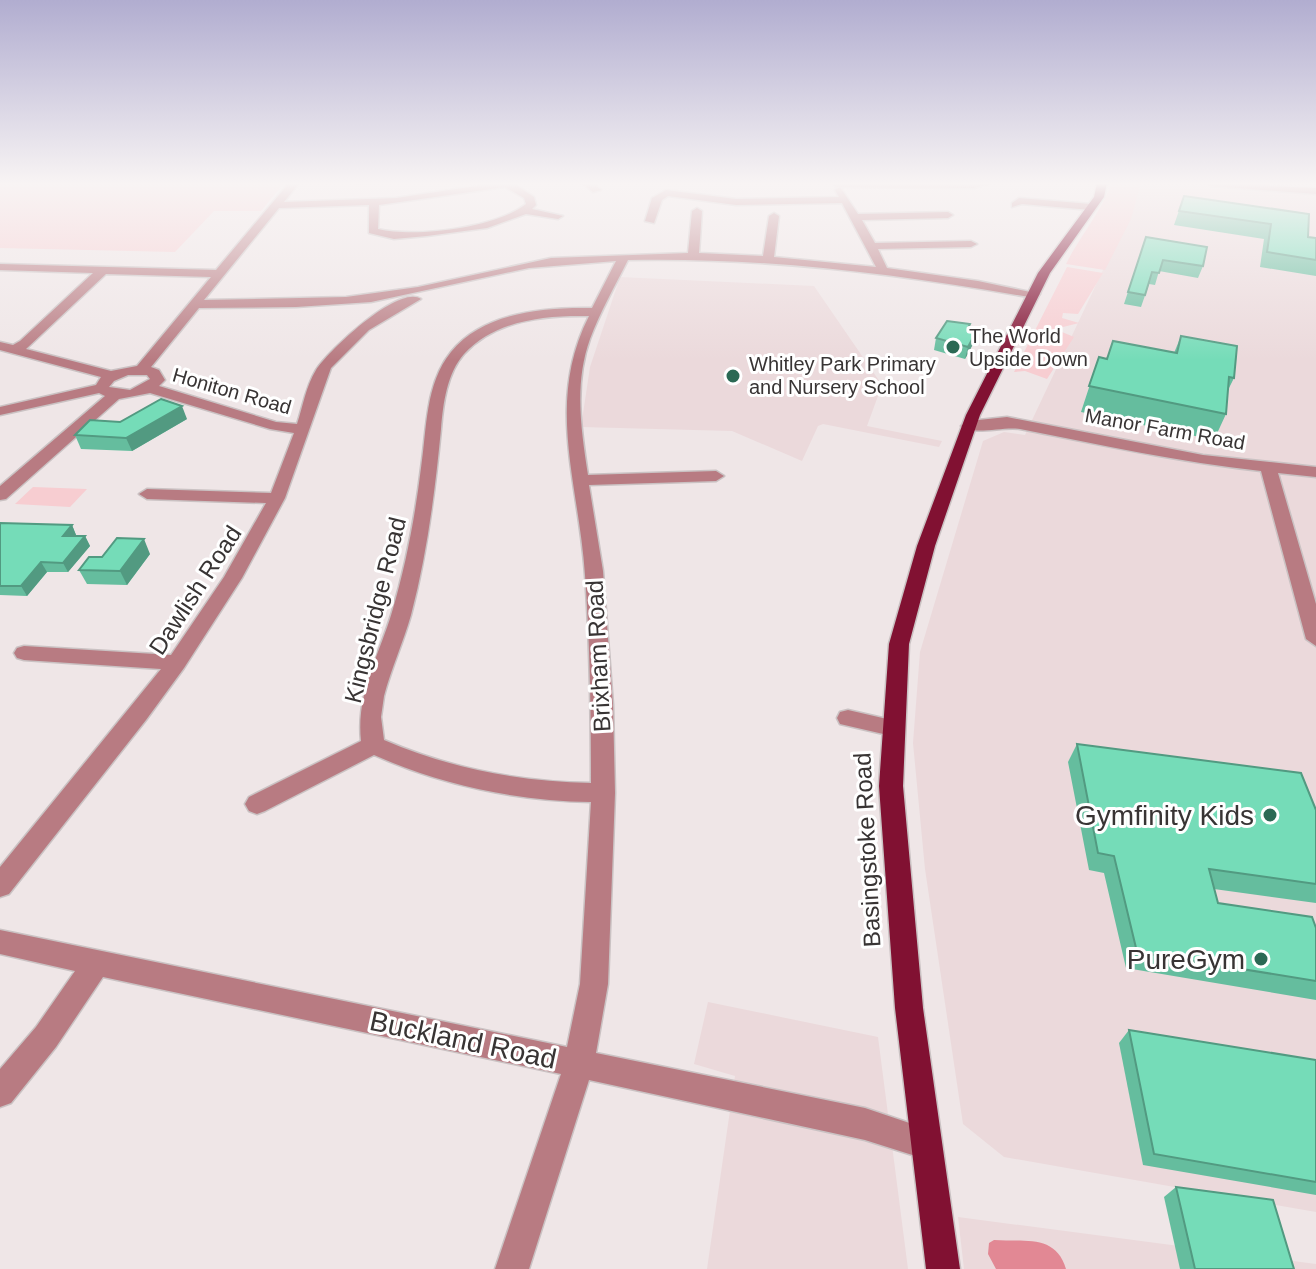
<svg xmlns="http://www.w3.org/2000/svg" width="1316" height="1269" font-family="Helvetica,sans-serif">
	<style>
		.built { fill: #ebd9db }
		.green { fill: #f7cdd1 }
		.forest { fill: #e28894 }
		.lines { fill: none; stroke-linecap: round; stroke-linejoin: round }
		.minor-casing { stroke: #cac2c3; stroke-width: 3 }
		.major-casing { stroke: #cac2c3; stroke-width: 3 }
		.minor { fill: #b87b82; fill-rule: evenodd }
		.major { fill: #811132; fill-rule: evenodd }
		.wall { fill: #65bd9e }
		.shaded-wall { fill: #529a81 }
		.building { fill: #75dcb8; stroke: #529a81; stroke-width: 2 }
		.poi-dot { fill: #2b6954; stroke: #fff; stroke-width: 3 }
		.labels { text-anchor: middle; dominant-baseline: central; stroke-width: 6; stroke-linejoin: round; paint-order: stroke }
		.far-poi-label { font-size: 20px; fill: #383434; stroke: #fff; text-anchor: start }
		.far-street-label { font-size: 20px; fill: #383434; stroke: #fff }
		.street-label { font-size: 24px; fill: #383434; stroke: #fff }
		.near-poi-label { font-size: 28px; fill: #383434; stroke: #fff; text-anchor: end }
		.near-street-label { font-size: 28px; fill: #383434; stroke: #fff }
	</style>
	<rect width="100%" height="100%" fill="#efe6e7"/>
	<g class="built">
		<polygon points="1138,183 1316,183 1316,1212 1004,1157 963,1124 925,869 913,743 920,652 983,441 1004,432 1025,435 1137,198"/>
		<polygon points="620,277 814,286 882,385 867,426 942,441 939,447 823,424 818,426 802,461 732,431 581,427 590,367"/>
		<polygon points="708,1002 878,1037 908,1269 707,1269 735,1076 694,1064"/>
		<polygon points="958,1217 1316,1264 1316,1269 964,1269"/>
	</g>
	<g class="green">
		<polygon points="0,183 284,183 261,211 214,211 175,252 0,248"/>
		<path d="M1111,183H1141L1131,219L1105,270L1066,264C1077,241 1107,203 1111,183Z"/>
		<polygon points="1067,267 1103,273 1078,314 1063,313 1062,318 1079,323 1055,329 1074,337 1047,379 1025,371 1014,372"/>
		<polygon points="33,487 87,489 70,507 15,504"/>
	</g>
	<path class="forest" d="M994,1240C1025,1242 1056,1234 1066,1269H996L988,1254L989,1243Z"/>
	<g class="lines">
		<defs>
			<g id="minor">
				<path d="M289,183H299L284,202L396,198L496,183H518L516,185L534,197L536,205L532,209L563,216L558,219L526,214L487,228L427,236L394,239L369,233V205L279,208L204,300L346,297L418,287L551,258L688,253L692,211L697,208L702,211L699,253L763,256L769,216L774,213L779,216L774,257L876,267L842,203L736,205L668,196L662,200L654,223L645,221L652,198L666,190L736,199L839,197L835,190L840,187L858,214L948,212L953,215L948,218L862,220L875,243L971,241L977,244L971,247L878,249L887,268L978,281L1040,294L1034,298C898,274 763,257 628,260C615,286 600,312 590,339C574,383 581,430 588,475L716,471L724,476L716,481L589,485L603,571L613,705L615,793L608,984L596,1053L865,1108L936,1132L941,1143L936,1154L925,1159L865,1140L589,1080L529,1269H495L561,1074L103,977L56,1047L11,1103L0,1107V1069L36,1027L75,971L0,954V930L567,1047L580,984L591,802C517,801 441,785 374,755L265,811L257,814L249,811L245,804L249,797L361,741C356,693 379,656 392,612C406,565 415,517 421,468C427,429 425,384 451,352C483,312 545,307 592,308L616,261L529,268L371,302L296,307L199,308L151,367L159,370L165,380L159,386L276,422L297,424C303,406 306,386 316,370C329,350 399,284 421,299L369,330L331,368L285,498L242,578L184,668L146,720L9,894L0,897V867L161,669L24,660L17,658L14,653L17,648L24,646L171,655L224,577L266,503L147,499L139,494L147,489L271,493L294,433L270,429L150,393L119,399L6,499L0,500V486L105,396L99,393L0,415V407L96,385L101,377L0,350V342L13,345L20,341L93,273L0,270V264L216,270ZM505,187L524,198L526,204C496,228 415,238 378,229L379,205ZM106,274L211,277L137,366L111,371L26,349ZM589,316C545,403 579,484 585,575C590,644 591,714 591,783C520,782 449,768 384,740L381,717L384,696C391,669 403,643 411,615C427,554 435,492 441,429C443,404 447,373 464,354C495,320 545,315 589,316ZM128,375H147L150,379L130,390L109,387L114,381Z"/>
				<polygon points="582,183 593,183 601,190 593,192"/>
				<polygon points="832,183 992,183 974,188 836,187"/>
				<polygon points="1206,183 1316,188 1316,194 1211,186"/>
				<polygon points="1019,198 1091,204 1096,207 1091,210 1022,204 1012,207 1012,203"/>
				<path d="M1007,417L1203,455L1316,467V477L1278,473L1316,604V646L1306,639L1261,471C1180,462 1101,445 1020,429C1004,426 973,436 961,426L969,421Z"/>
				<polygon points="848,710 900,722 903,728 900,734 892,736 840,724 837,718 840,712"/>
			</g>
			<polygon id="major" points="1097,183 1107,183 1104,197 1050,273 980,415 935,546 909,644 903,786 923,1008 960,1269 926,1269 895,1008 879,786 889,644 917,546 966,415 1038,273 1094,197"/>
		</defs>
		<use href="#minor" class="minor-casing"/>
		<use href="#major" class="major-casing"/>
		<use href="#minor" class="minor"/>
		<use href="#major" class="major"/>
	</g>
	<g class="wall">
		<polygon points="355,183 385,183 385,184 356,185"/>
		<polygon points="1184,196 1308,237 1316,238 1316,276 1260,267 1264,239 1174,225"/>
		<polygon points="1146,237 1203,266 1198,278 1159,271 1155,285 1149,284 1141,307 1124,304"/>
		<polygon points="969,329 976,332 973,344 965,359 934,350 936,338"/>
		<polygon points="1181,336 1234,378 1228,390 1226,414 1214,440 1081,412 1099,357 1107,359 1174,353"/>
		<polygon points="187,419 132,451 81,449 75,435 120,422"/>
		<polygon points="0,523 72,525 76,535 75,536 85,536 90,546 68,572 47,572 27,596 0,595"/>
		<polygon points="150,554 127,585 87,584 79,570 102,557"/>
		<polygon points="1077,744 1316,810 1316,903 1214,889 1218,903 1316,981 1316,1000 1126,968 1104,873 1089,870 1068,762"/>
		<polygon points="1129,1030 1316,1060 1316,1195 1143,1165 1119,1043"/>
		<polygon points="1176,1187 1294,1269 1180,1269 1164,1197"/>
	</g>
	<g class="shaded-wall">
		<polygon points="976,332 973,344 965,359 968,347"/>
		<polygon points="182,406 187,419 132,451 126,438"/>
		<polygon points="72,525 76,535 68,545 63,536"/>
		<polygon points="85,536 90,546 68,572 63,563"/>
		<polygon points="144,539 150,554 127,585 120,571"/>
		<polygon points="41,562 47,572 27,596 21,586"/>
	</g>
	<g class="building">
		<polygon points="1184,196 1309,214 1308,237 1316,238 1316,260 1267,252 1271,224 1179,211"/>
		<polygon points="1146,237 1207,247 1203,266 1163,260 1159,273 1152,272 1145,295 1128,292"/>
		<polygon points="947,321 970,324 968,328 976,332 968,347 936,338"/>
		<polygon points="1181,336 1237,346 1234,378 1229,377 1226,414 1089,386 1099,357 1107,359 1113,341 1177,353"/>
		<polygon points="161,399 182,406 126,438 75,435 90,420 120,422"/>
		<polygon points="0,523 72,525 63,536 85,536 63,563 41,562 21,586 0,586"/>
		<polygon points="117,538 144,539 120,571 79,570 89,557 102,557"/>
		<polygon points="1077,744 1301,773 1316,810 1316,884 1209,869 1218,903 1312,917 1316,928 1316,981 1137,952 1114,856 1098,853"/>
		<polygon points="1129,1030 1316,1060 1316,1182 1154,1154"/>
		<polygon points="1176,1187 1273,1200 1294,1269 1195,1269"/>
	</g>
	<linearGradient id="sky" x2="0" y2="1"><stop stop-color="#b1add0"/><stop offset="0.51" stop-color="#f8f4f4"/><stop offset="1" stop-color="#f8f4f4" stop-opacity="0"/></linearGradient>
	<rect width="1316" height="360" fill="url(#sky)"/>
	<g class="poi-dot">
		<circle cx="953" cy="347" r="8"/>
		<circle cx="733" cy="376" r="8"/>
		<circle cx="1270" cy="815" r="8"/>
		<circle cx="1261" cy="959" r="8"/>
	</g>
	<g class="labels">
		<g class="far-poi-label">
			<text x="969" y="336">The World<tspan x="969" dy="23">Upside Down</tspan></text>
			<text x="749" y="364">Whitley Park Primary<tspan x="749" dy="23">and Nursery School</tspan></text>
		</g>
		<g class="far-street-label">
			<text transform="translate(232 391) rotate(16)">Honiton Road</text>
			<text transform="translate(1165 429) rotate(10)">Manor Farm Road</text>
		</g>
		<g class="street-label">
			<text transform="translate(195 590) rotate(-57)">Dawlish Road</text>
			<text transform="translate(375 610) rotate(-76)">Kingsbridge Road</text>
			<text transform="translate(598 656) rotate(-93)">Brixham Road</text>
			<text transform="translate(867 850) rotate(-93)">Basingstoke Road</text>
		</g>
		<g class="near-poi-label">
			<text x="1254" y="815">Gymfinity Kids</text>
			<text x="1245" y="959">PureGym</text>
		</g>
		<g class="near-street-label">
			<text transform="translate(463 1040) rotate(12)">Buckland Road</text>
		</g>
	</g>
</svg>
